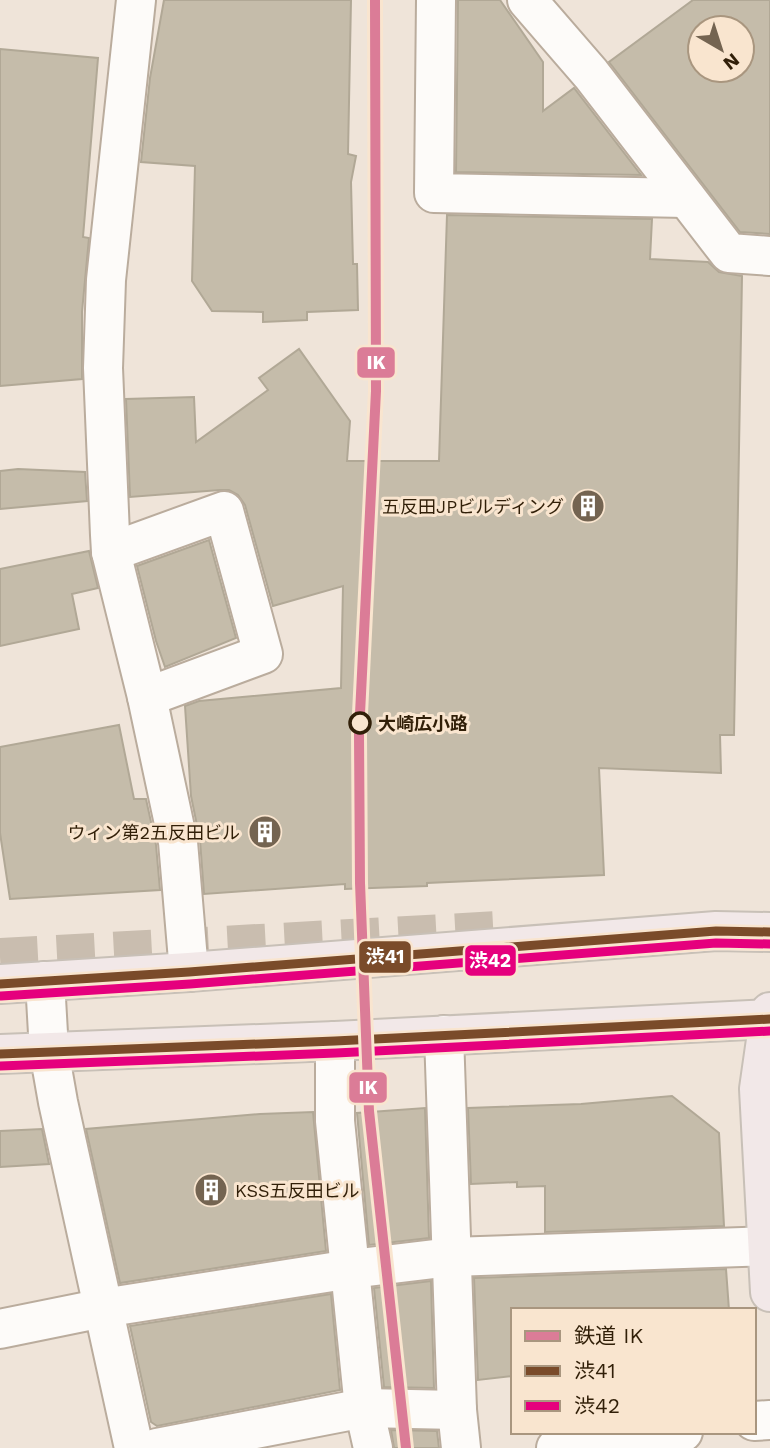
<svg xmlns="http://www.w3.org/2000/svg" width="770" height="1448" font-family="'Work Sans','Noto Sans JP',sans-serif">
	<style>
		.building { fill: #c5bcaa; stroke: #b1a896; stroke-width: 2; fill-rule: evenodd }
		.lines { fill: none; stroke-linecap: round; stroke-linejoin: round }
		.highway-tunnel { stroke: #c9bdaf; stroke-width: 38; stroke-dasharray: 38 19; stroke-linecap: butt }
		.street-casing { stroke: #baac9d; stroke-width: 42 }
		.primary-casing { stroke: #c8c0b7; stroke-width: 42 }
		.street { stroke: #fdfbf9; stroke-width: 38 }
		.primary { stroke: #f2e8e8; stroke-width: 38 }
		.bus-1-casing { stroke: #f9e5cf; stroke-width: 14 }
		.bus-2-casing { stroke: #f9e5cf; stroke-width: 14 }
		.bus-1 { stroke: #7a4b2a; stroke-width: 9 }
		.bus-2 { stroke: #e5007d; stroke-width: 9 }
		.rail-1-casing { stroke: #f9e5cf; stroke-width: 16 }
		.rail-1 { stroke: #db7c97; stroke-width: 10 }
		.stop-dot { fill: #f9e5cf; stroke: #311f08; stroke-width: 3.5 }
		.labels { text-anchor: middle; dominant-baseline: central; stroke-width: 6; stroke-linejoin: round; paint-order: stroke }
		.poi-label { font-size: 18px; fill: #311f08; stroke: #f9e5cf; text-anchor: end }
		.stop-label { font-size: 18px; font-weight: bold; fill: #311f08; stroke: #f9e5cf; text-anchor: start }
		.line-badge { stroke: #f9e5cf; stroke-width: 2.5 }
		.badge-label { font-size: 19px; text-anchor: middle; font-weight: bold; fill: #fff }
	</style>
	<rect width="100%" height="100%" fill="#efe4d9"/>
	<g class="building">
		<polygon points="164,0 351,0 348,154 356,156 351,182 353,264 357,264 358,310 307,312 307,320 263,322 263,312 212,311 192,281 195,166 141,162 150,78"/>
		<polygon points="458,0 500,0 543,62 543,111 574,88 641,175 456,172"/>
		<path d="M693,0H770V234L740,232L609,62ZM700,28H742V70H700Z"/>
		<polygon points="0,49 98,58 83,237 89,238 82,312 82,379 0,386"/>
		<polygon points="447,215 652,219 650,259 708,262 719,272 742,276 734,735 720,735 721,773 599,768 604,875 427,883 427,886 345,889 345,884 204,894 200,840 191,796 185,706 199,701 341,688 343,586 273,606 245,505 238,495 229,490 220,490 130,497 126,399 194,397 196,442 268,390 259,378 299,349 350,421 347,461 439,461"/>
		<polygon points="18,469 85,472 87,501 0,509 0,471"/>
		<polygon points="209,540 236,638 165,667 156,641 137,566"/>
		<polygon points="89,551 98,588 72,594 79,629 0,646 0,569"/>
		<polygon points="119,725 134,799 146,799 156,845 160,890 10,899 0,833 0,747"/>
		<polygon points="672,1096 719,1133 724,1226 545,1232 545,1186 517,1187 517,1182 471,1184 468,1108 581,1104"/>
		<polygon points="425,1108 429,1238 369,1245 357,1113"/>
		<polygon points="313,1112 326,1251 120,1283 86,1129 260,1114"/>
		<polygon points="42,1129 49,1164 0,1167 0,1131"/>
		<polygon points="726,1269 729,1310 513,1310 513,1376 478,1380 474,1278"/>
		<polygon points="431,1281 434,1388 384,1387 374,1288"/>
		<polygon points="331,1294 340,1390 157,1426 151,1422 130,1326"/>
		<polygon points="391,1430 437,1431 439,1448 394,1448"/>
	</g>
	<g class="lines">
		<polyline class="highway-tunnel" points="0,957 499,930"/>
		<defs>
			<g id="street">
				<polyline points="136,0 106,280 103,368 110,535 111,552 147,697 178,842 189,972"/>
				<polyline points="436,0 434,193 686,198"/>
				<polyline points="527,0 591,74 729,253 770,256"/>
				<polyline points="111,552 224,511 263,654 147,697"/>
				<polyline points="45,981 49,1051 58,1102 134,1448"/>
				<polyline points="444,1035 457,1410 461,1448"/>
				<polyline points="335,1041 335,1121 364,1408 373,1448"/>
				<polyline points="0,1329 103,1308 351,1269 451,1257 768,1246"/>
				<polyline points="754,1421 770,1420"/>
				<polyline points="157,1448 364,1408 457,1410"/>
				<polyline points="556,1448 622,1442 683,1432"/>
			</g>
			<g id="primary">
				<polyline points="0,984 189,972 716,931 770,932"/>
				<polyline points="770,1012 759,1089 770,1292"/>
				<polyline points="0,1054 335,1041 770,1019"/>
			</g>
		</defs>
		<use href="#street" class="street-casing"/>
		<use href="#primary" class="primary-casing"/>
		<use href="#street" class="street"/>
		<use href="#primary" class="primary"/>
		<defs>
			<g id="bus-1">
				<polyline points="0,984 189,972 716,931 770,932"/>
				<polyline points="0,1054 335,1041 770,1019"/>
			</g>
			<g id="bus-2">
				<polyline points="1,996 190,984 716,943 770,944"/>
				<polyline points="0,1066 336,1053 770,1031"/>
			</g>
		</defs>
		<use href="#bus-1" class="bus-1-casing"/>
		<use href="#bus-2" class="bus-2-casing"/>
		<use href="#bus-1" class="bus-1"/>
		<use href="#bus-2" class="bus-2"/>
		<defs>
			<polyline id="rail-1" points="375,0 376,391 359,734 360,883 369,1111 406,1448"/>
		</defs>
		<use href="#rail-1" class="rail-1-casing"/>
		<use href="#rail-1" class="rail-1"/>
	</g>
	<defs>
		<symbol id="building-disc" viewBox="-11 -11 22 22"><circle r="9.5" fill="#746451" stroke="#f9e5cf"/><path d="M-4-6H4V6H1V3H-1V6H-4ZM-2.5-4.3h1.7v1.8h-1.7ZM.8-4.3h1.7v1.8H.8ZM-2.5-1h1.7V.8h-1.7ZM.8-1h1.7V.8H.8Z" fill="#fff"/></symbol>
	</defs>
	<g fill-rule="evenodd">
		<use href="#building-disc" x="569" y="487" width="38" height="38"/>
		<use href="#building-disc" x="246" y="813" width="38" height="38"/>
		<use href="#building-disc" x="192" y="1171" width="38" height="38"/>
	</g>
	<circle class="stop-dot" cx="360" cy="723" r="10"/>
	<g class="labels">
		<g class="poi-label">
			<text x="564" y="506">五反田JPビルディング</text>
			<text x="240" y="832">ウィン第2五反田ビル</text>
			<text x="235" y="1190" text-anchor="start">KSS五反田ビル</text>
		</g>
		<g class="stop-label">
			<text x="378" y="723">大崎広小路</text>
		</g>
	</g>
	<g class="line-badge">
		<rect x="356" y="346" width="40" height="33" rx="7" fill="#db7c97"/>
		<rect x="358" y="940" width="54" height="34" rx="7" fill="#7a4b2a"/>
		<rect x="464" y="944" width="53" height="33" rx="7" fill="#e5007d"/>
		<rect x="348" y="1071" width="40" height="33" rx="7" fill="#db7c97"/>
	</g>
	<g class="badge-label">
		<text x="376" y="369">IK</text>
		<text x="385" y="963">渋41</text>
		<text x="490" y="967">渋42</text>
		<text x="368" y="1094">IK</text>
	</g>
	<rect x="511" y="1308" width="245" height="126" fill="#f9e5cf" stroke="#a9967f" stroke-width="2"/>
	<rect x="525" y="1331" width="35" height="10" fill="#db7c97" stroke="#a9967f" stroke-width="2"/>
	<text x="574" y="1343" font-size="21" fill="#311f08">鉄道 IK</text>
	<rect x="525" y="1366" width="35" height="10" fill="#7a4b2a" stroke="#a9967f" stroke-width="2"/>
	<text x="574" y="1378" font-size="21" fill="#311f08">渋41</text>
	<rect x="525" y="1401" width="35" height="10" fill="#e5007d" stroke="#a9967f" stroke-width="2"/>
	<text x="574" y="1413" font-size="21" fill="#311f08">渋42</text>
	<g transform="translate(721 49) rotate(141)"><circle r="33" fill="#f9e5cf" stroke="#a9967f" stroke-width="2"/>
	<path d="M0-5L12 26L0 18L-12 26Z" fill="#746451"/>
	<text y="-10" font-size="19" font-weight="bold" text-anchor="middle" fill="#311f08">N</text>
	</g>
</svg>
